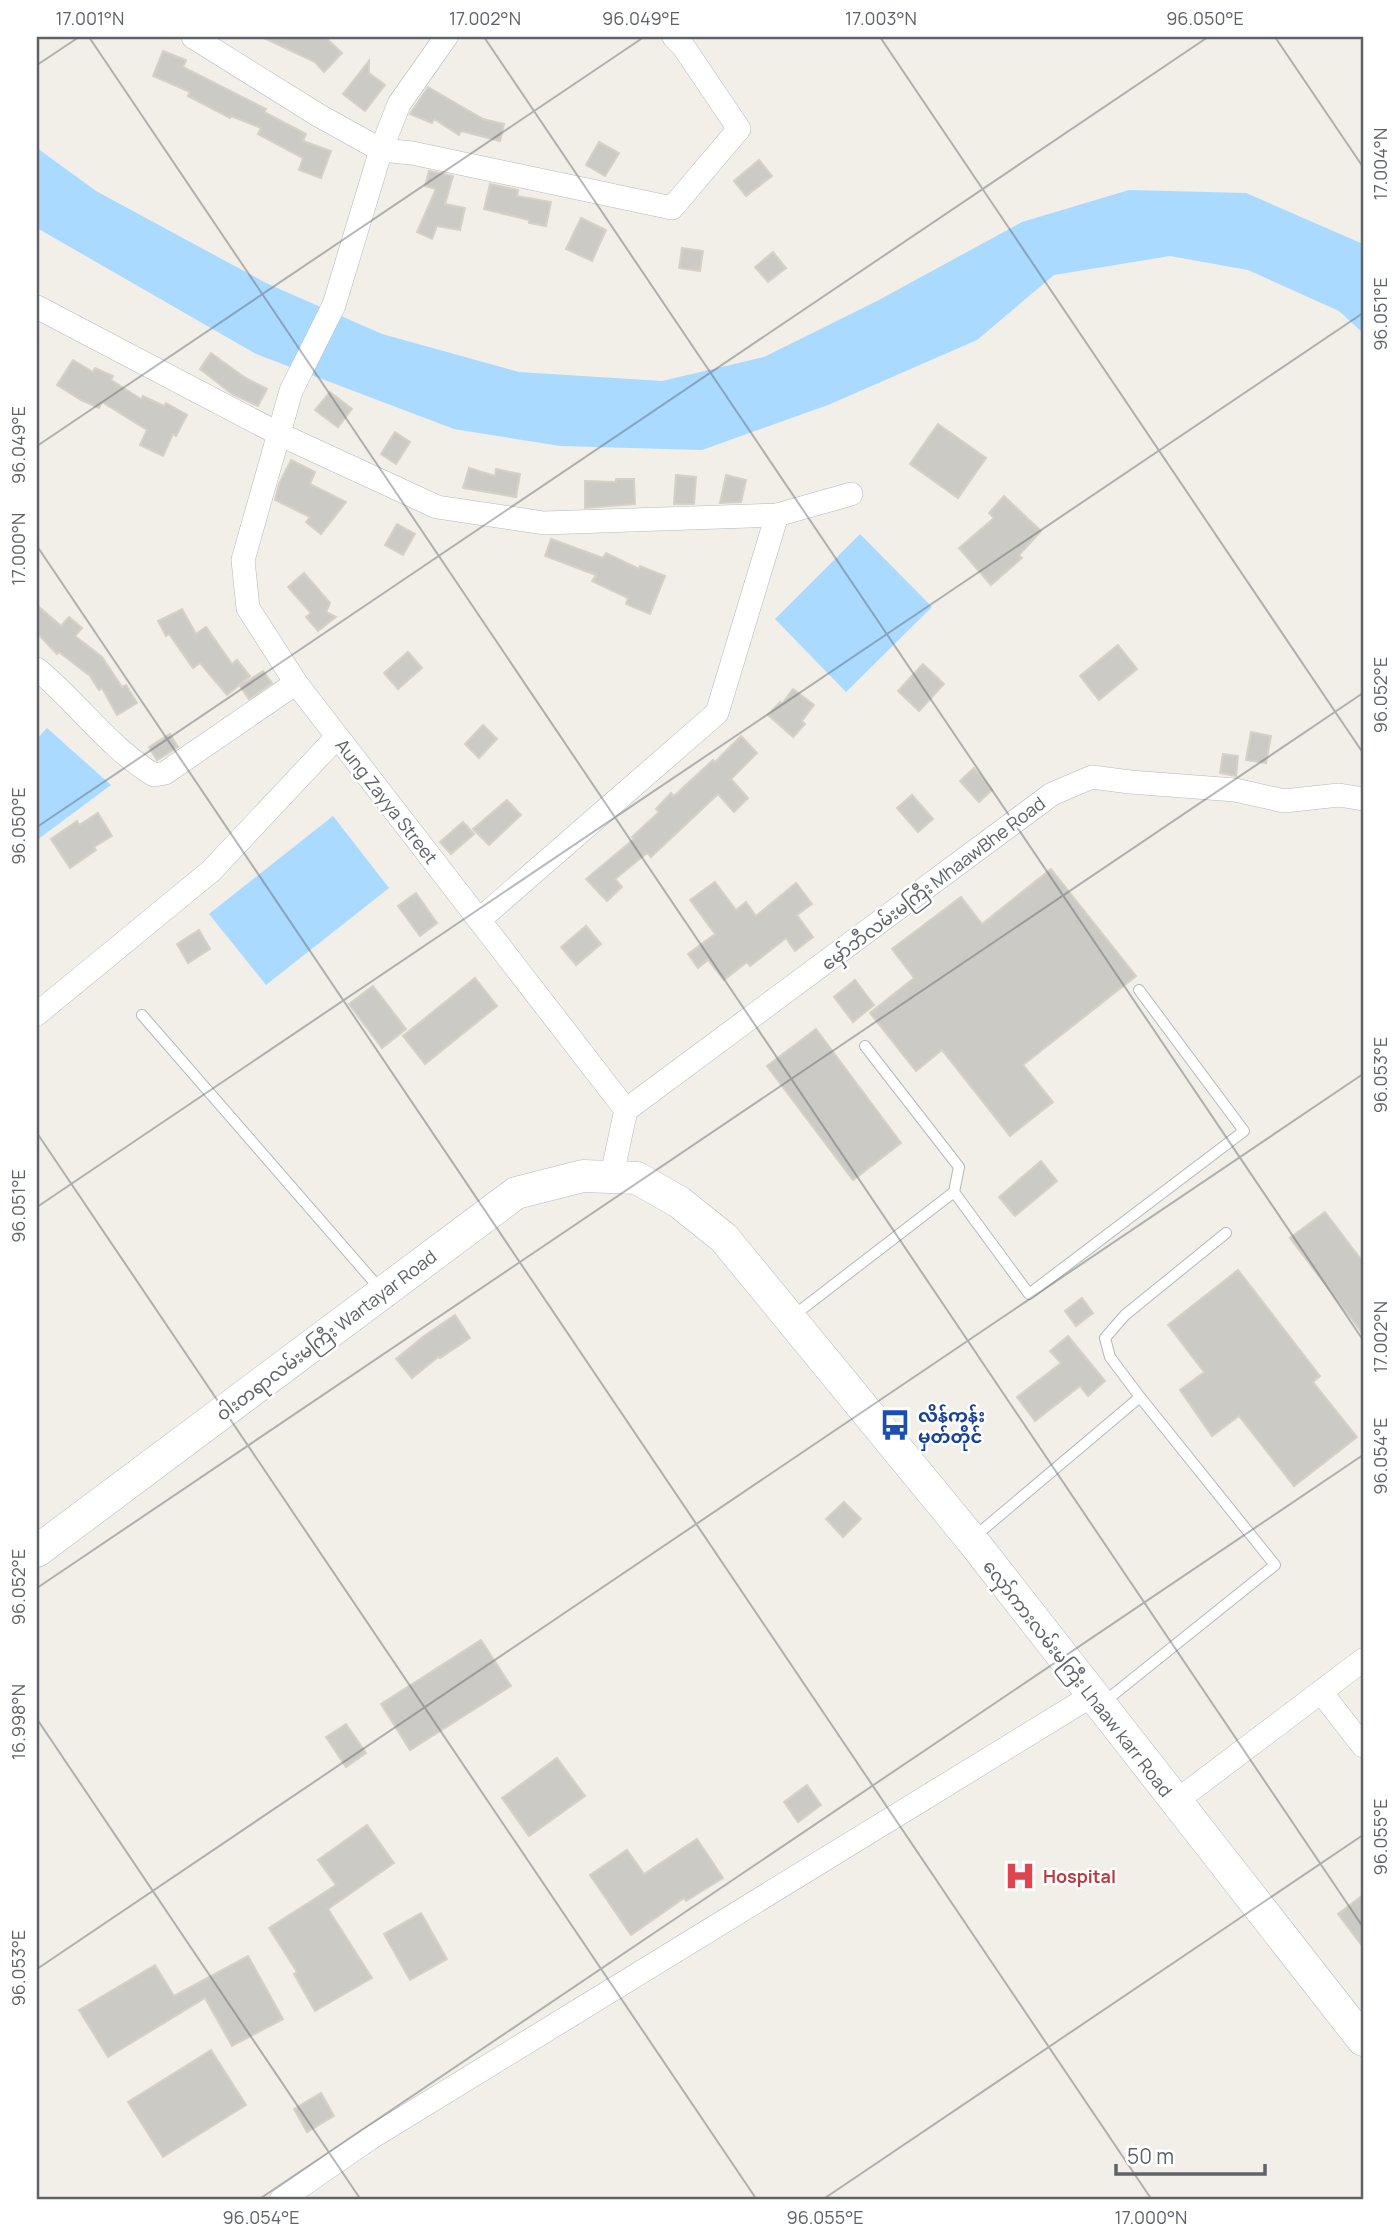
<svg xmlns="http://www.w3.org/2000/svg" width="1400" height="2237" font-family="Manrope,'Noto Sans Myanmar',sans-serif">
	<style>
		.water { fill: #aadaff }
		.building { fill: #cccac5; stroke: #d6d1c6; stroke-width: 2 }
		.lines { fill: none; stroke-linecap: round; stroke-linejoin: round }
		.lane-casing { stroke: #b5b8bc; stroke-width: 12 }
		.street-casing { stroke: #b5b8bc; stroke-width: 24 }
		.secondary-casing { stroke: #b6babf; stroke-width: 33 }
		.lane { stroke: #fff; stroke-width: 10 }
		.street { stroke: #fff; stroke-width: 23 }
		.secondary { stroke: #fff; stroke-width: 32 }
		.ticks { fill: none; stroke: #5f6368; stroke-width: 2; stroke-opacity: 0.45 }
		.labels { text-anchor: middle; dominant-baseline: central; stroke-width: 5; stroke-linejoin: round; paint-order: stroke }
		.street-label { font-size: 18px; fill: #5f6368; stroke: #fff }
		.transit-label { font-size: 18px; font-weight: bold; fill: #164399; stroke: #fff; text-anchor: start }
		.health-label { font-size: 18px; font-weight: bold; fill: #be3a42; stroke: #fff; text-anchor: start }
		.neatline { fill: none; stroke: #5f6368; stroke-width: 2.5 }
		.ticks-label { font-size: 18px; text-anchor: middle; fill: #5f6368 }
	</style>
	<rect width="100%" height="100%" fill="#f1efe8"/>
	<g class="water">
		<polygon points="37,148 96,191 266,283 382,334 519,372 662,381 764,357 877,301 1022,222 1129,190 1246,193 1363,244 1363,333 1339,311 1248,270 1170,256 1054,275 977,340 828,405 702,450 560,446 454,429 256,354 37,228"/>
		<polygon points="860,534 932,607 846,692 775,619"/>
		<polygon points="47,728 111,785 37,840 37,739"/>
		<polygon points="333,816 389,888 266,985 209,914"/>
	</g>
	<g class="building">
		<polygon points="262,37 325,37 342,53 324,72 315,62"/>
		<polygon points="163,51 186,60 183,67 266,109 264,112 306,134 303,141 331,151 321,178 299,170 303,158 258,134 261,128 231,116 230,118 188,96 190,92 153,76"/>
		<polygon points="369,61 369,73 385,85 365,111 343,94"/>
		<polygon points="428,87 483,119 504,124 500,141 461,131 459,135 434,119 432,123 410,114"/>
		<polygon points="599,142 619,153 605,176 586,165"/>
		<polygon points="759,160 772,176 746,196 734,181"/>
		<polygon points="429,171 453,176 445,204 465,208 460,230 437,226 432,239 417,232 436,189 425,186"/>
		<polygon points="490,184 518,190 517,196 551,202 546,226 529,223 529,220 484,209"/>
		<polygon points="581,218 606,230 592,261 566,249"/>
		<polygon points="682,248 703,251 700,271 679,268"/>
		<polygon points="773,252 786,268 768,282 755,267"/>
		<polygon points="211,353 244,377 267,389 258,406 232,394 200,369"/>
		<polygon points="73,360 93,372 95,368 113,376 111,380 141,399 143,396 164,406 166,403 187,415 176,436 173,434 163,456 140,445 147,430 102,402 99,408 81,400 57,385"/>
		<polygon points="330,392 352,409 338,427 315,410"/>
		<polygon points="938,424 986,458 958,498 910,464"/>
		<polygon points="395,432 410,442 396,464 381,454"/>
		<polygon points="291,460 315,472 310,484 346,502 321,534 306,522 310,517 275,500 279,484"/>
		<polygon points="469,468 495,476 496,469 520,474 516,497 463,488"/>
		<polygon points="676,475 696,477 694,504 674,504"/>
		<polygon points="726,475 746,480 741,502 720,503"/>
		<polygon points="616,479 634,479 635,504 585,508 585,481 616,482"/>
		<polygon points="1004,496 1041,531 1019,555 1022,558 991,585 959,548 994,518 989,513"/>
		<polygon points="397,524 415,534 403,555 385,545"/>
		<polygon points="551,539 603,558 606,553 639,569 640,566 665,576 650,614 626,604 628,598 592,581 596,575 545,556"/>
		<polygon points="304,573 330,603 326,612 336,617 318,631 306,617 311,613 288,587"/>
		<polygon points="37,605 61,626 69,617 82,628 75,636 102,657 122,687 126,685 137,703 117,715 102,688 99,690 90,676 59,652 57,654 37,633"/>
		<polygon points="182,609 196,634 206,627 232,664 237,660 250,676 227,695 200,663 193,668 169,634 166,636 158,621"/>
		<polygon points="1118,645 1137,669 1099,700 1080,676"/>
		<polygon points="408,652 422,668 398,689 384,673"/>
		<polygon points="923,664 944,684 919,711 898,691"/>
		<polygon points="263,671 272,683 249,699 240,686"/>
		<polygon points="793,689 814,705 802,721 805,724 793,737 768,715 780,702 782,704"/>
		<polygon points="483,725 497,739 479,758 465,744"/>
		<polygon points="1251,732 1271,736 1266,763 1246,760"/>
		<polygon points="170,734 178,747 157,760 149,747"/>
		<polygon points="741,736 757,753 731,779 748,798 734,812 718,794 651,857 647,853 615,879 622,887 607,901 586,879 634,839 632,837 659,812 656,809 671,793 674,796 713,760 715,762"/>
		<polygon points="1223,754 1238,756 1236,776 1220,773"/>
		<polygon points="974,768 992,790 979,802 960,781"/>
		<polygon points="912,795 933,819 918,832 897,808"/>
		<polygon points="507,800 521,815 489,845 473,829"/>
		<polygon points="98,813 112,836 94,847 96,850 70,868 51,839 77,821 79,825"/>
		<polygon points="463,822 474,834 451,854 440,842"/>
		<polygon points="1051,869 1136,976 1023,1065 1053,1102 1010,1136 942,1050 916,1071 870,1013 914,978 892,949 961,897 982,924"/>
		<polygon points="715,882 736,910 746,902 756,916 796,883 812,904 797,915 813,937 795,951 786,938 750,966 747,962 724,980 708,960 698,968 688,954 715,934 690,900"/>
		<polygon points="416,893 437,923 420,936 398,906"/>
		<polygon points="586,926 601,944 576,965 561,947"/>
		<polygon points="199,930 210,949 188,963 177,944"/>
		<polygon points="475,978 497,1006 425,1064 403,1036"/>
		<polygon points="855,980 874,1005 853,1022 834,997"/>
		<polygon points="373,986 406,1029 382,1048 349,1004"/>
		<polygon points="816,1029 901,1143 853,1180 767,1066"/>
		<polygon points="1041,1161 1057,1181 1015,1216 999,1197"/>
		<polygon points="1325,1212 1363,1262 1363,1334 1290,1238"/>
		<polygon points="1238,1270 1320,1376 1313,1382 1357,1437 1294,1486 1239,1416 1212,1436 1180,1390 1204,1372 1168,1325"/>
		<polygon points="1082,1298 1093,1313 1076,1326 1065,1311"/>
		<polygon points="455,1315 470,1338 440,1358 438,1357 412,1378 396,1359 424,1336"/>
		<polygon points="1068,1336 1105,1381 1088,1396 1080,1386 1035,1421 1017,1397 1061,1363 1050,1351"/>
		<polygon points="844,1502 861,1519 843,1537 826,1519"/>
		<polygon points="481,1640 511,1686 410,1750 381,1704"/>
		<polygon points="346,1724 366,1753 346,1767 326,1737"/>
		<polygon points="557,1758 585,1796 529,1836 502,1798"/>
		<polygon points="807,1785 821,1805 798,1822 784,1802"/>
		<polygon points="367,1825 394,1863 328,1909 372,1978 315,2011 294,1974 297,1972 269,1928 336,1885 318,1860"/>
		<polygon points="697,1839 723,1878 686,1901 684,1898 631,1935 590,1875 627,1850 644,1874"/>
		<polygon points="1363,1895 1363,1947 1338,1914"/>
		<polygon points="421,1913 447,1959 410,1980 384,1934"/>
		<polygon points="248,1956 283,2019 232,2046 205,1998 108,2057 79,2010 155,1965 174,1996"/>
		<polygon points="211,2050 246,2105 163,2157 128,2102"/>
		<polygon points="321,2093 334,2116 307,2132 294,2109"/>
	</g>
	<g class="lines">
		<defs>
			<g id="lane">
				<polyline points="142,1015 381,1290"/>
				<polyline points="865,1046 959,1167 954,1192 1029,1294 1244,1131 1139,990"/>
				<polyline points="793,1316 954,1192"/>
				<polyline points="1140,1397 1110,1357 1105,1338 1125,1315 1226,1233"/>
				<polyline points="973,1538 1140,1397 1275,1565 1104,1702"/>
			</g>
			<g id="street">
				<polyline points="193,37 318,115 381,150 412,153 672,208 739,129 683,46 674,37"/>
				<polyline points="446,37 399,104 381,150 334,305 291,391 243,560 248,608 296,683 626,1110 611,1179"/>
				<polyline points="37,307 279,434 437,507 544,523 777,515 851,494"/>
				<path d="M37,669C77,702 109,748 154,775L165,773L296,683"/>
				<polyline points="479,920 717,713 777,515"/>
				<polyline points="37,1014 211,871 337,737"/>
				<polyline points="626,1110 1052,794 1092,777 1130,782 1235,790 1284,801 1339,795 1363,799"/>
				<polyline points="1321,1692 1363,1746"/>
				<polyline points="1175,1802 1363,1660"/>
				<polyline points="281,2200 369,2139 1091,1696"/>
			</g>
			<polyline id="secondary" points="37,1551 516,1193 583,1176 637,1178 679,1202 724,1238 971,1539 1363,2040"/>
		</defs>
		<use href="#lane" class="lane-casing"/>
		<use href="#street" class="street-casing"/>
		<use href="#secondary" class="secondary-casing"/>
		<use href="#lane" class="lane"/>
		<use href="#street" class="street"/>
		<use href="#secondary" class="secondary"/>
	</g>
	<path class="ticks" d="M89,37L1363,1927M484,37L1363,1340M880,37L1363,753M1275,37L1363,167M37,65L79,37M37,446L644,37M37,546L1152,2200M37,827L1208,37M37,1133L757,2200M37,1207L1363,313M37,1588L1363,693M37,1719L361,2200M37,1969L1363,1074M258,2200L1363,1455M822,2200L1363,1835"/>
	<defs>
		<symbol id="bus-bare" viewBox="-9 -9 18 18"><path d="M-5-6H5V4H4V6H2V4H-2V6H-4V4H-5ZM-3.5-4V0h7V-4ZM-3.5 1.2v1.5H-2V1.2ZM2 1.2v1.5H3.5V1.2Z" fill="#1a4fb4" stroke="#fff" stroke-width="2.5" paint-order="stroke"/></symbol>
		<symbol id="hospital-bare" viewBox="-9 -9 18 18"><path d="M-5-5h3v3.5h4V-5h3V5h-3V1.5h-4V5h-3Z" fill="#e0444e" stroke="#fff" stroke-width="2.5" paint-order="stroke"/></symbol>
	</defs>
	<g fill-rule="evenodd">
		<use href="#bus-bare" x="873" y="1403" width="44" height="44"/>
		<use href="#hospital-bare" x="998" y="1854" width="44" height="44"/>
	</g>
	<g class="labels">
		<g class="street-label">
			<text transform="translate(387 801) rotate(52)">Aung Zayya Street</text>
			<text transform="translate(933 883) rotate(-37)">မှော်ဘီလမ်းမကြီး MhaawBhe Road</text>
			<text transform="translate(326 1335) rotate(-37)">ဝါးတရာလမ်းမကြီး Wartayar Road</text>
			<text transform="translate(1078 1678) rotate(52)">လှော်ကားလမ်းမကြီး Lhaaw karr Road</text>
		</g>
		<g class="transit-label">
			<text x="918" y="1415">လိန်ကုန်း<tspan x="918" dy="21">မှတ်တိုင်</tspan></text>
		</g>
		<g class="health-label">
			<text x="1043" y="1876">Hospital</text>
		</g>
	</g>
	<rect width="1400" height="2237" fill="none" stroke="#ffffff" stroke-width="77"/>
	<path d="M1116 2164v10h149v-10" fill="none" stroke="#5f6368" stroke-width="3.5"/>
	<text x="1127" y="2164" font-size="21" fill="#5f6368" stroke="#ffffff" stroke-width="5" paint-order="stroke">50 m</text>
	<rect x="38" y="38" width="1324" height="2160" class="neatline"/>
	<g class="ticks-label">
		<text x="90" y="25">17.001°N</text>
		<text x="485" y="25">17.002°N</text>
		<text x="641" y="25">96.049°E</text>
		<text x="881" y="25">17.003°N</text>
		<text x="1205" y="25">96.050°E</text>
		<text transform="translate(1381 164) rotate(-90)" y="6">17.004°N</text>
		<text transform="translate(1381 314) rotate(-90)" y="6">96.051°E</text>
		<text transform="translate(19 445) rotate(-90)" y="6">96.049°E</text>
		<text transform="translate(19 549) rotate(-90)" y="6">17.000°N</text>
		<text transform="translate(1381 695) rotate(-90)" y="6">96.052°E</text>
		<text transform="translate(19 826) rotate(-90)" y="6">96.050°E</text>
		<text transform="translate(1381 1075) rotate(-90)" y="6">96.053°E</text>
		<text transform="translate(19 1206) rotate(-90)" y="6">96.051°E</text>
		<text transform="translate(1381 1337) rotate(-90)" y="6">17.002°N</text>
		<text transform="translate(1381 1456) rotate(-90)" y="6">96.054°E</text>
		<text transform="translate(19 1587) rotate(-90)" y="6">96.052°E</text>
		<text transform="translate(19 1722) rotate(-90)" y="6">16.998°N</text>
		<text transform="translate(1381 1837) rotate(-90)" y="6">96.055°E</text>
		<text transform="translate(19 1968) rotate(-90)" y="6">96.053°E</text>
		<text x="261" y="2224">96.054°E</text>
		<text x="825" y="2224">96.055°E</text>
		<text x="1151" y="2224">17.000°N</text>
	</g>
</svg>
